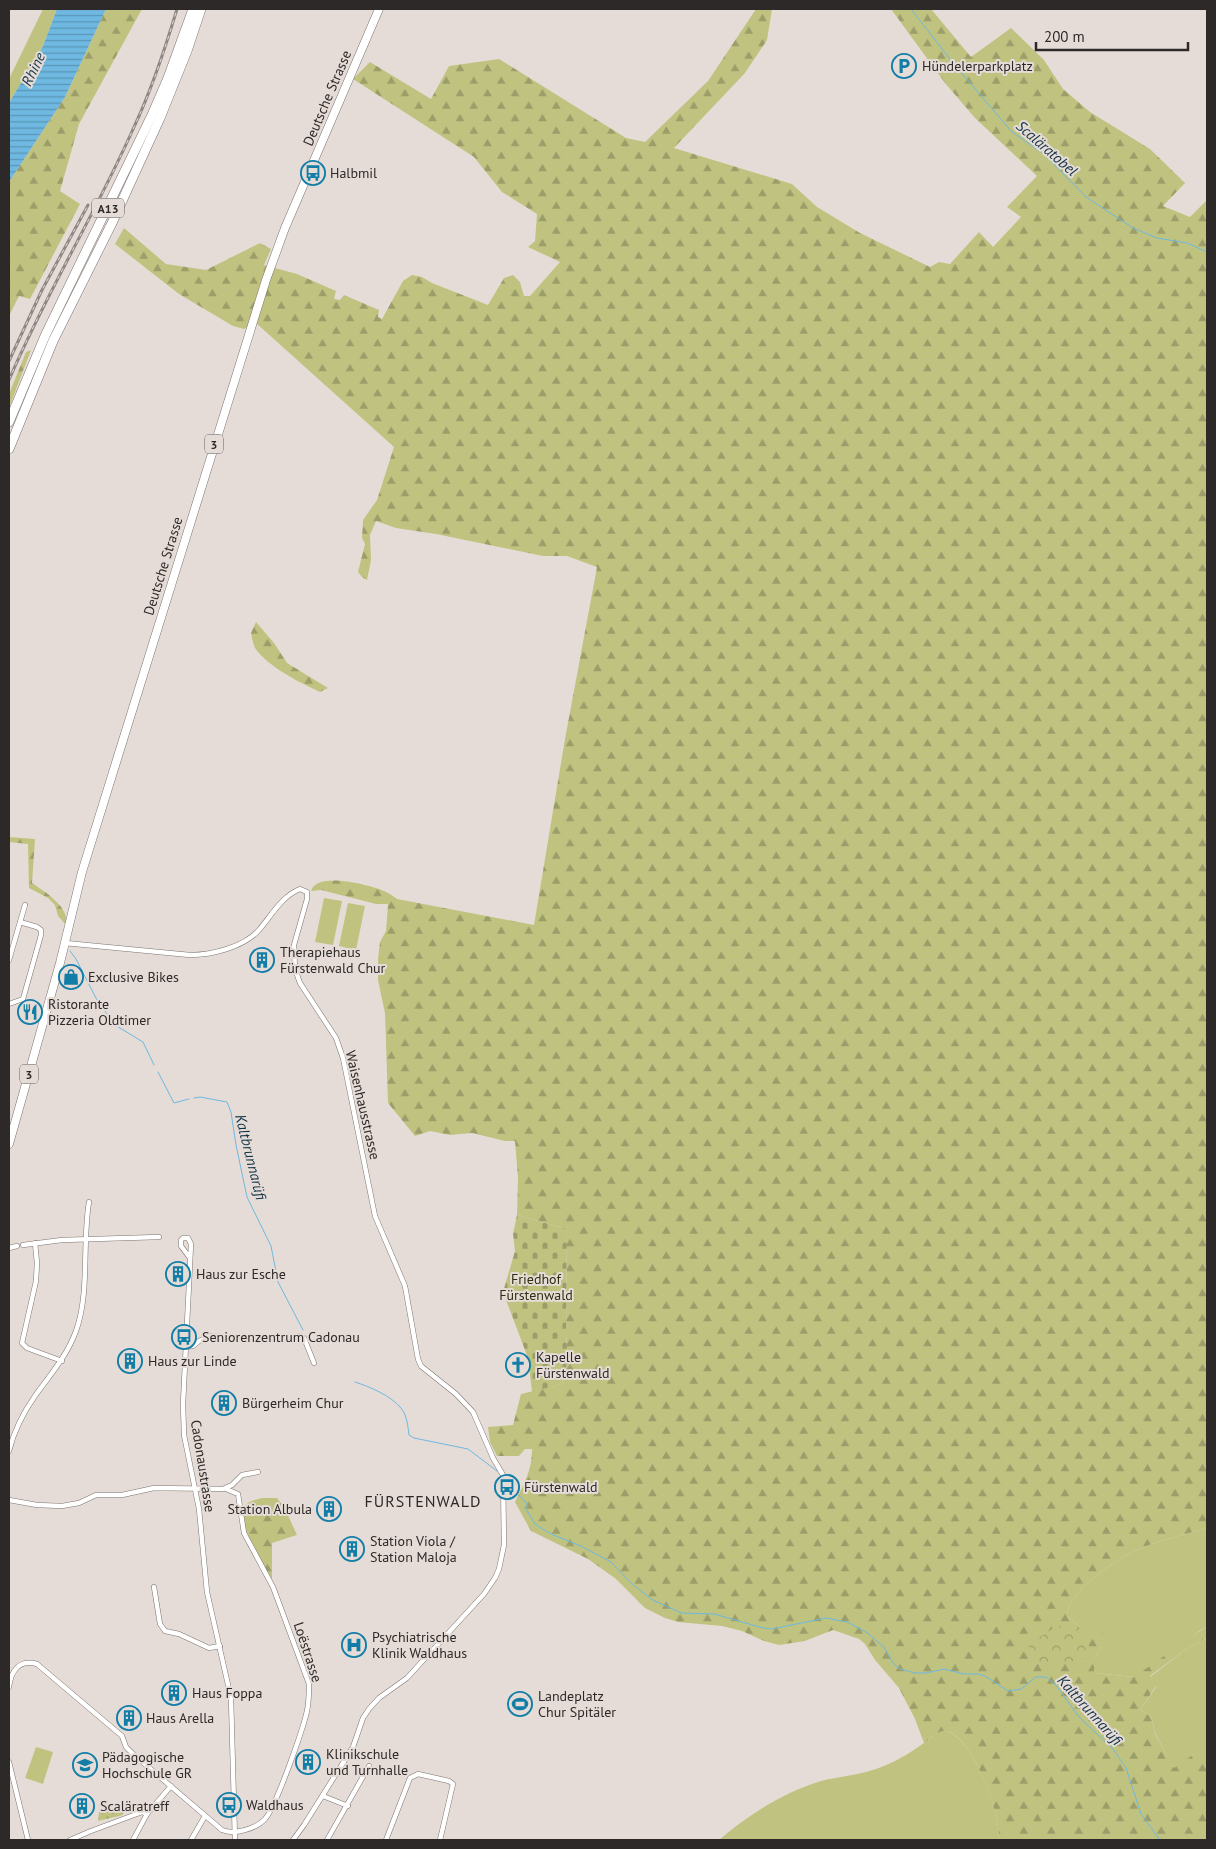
<svg xmlns="http://www.w3.org/2000/svg" width="1216" height="1849" font-family="'PT Sans',sans-serif">
	<style>
		.grass { fill: #c0c380 }
		.forest { fill: url(#forest-firs) }
		.cemetery { fill: url(#cemetery-stones) }
		.park { fill: url(#park-crowns) }
		.garden { fill: url(#garden-dots) }
		.water { fill: url(#water-rules) }
		.lines { fill: none; stroke-linecap: round; stroke-linejoin: round }
		.stream { stroke: #6eb8e1; stroke-width: 1 }
		.minor-casing { stroke: #7c7470; stroke-width: 5.5 }
		.primary-casing { stroke: #7c7470; stroke-width: 9 }
		.motorway-casing { stroke: #7c7470; stroke-width: 10 }
		.minor { stroke: #fff; stroke-width: 4.5 }
		.primary { stroke: #fff; stroke-width: 8 }
		.motorway { stroke: #fff; stroke-width: 9 }
		.rail-casing { stroke: #8e8784; stroke-width: 3 }
		.rail { stroke: #e6dcd7; stroke-width: 1; stroke-dasharray: 4; stroke-linecap: butt }
		.labels { text-anchor: middle; dominant-baseline: central; stroke-width: 4; stroke-linejoin: round; paint-order: stroke }
		.shield { fill: #e6dcd7; stroke: #645f5c; stroke-width: 1 }
		.shield-label { font-size: 12px; font-weight: bold; fill: #2d2928 }
		.poi-label { font-size: 14px; fill: #2d2928; stroke: #e6dcd7; text-anchor: start }
		.street-label { font-size: 14px; fill: #2d2928; stroke: #e6dcd7 }
		.park-label { font-size: 14px; fill: #2d2e0d; stroke: #e6dcd7 }
		.water-label { font-size: 15px; font-style: italic; fill: #133446; stroke: #e6dcd7 }
		.quarter-label { font-size: 16px; letter-spacing: 1px; fill: #2d2928; stroke: #e6dcd7 }
	</style>
	<defs>
		<pattern id="forest-firs" width="22" height="20" patternUnits="userSpaceOnUse" patternTransform="scale(1.25)"><rect width="22" height="20" fill="#c0c380"/><path d="M5 1l3.5 6h-7zM16 11l3.5 6h-7z" fill="#9c9e69"/></pattern>
		<pattern id="cemetery-stones" width="16" height="16" patternUnits="userSpaceOnUse" patternTransform="scale(1.25)"><rect width="16" height="16" fill="#c0c380"/><path d="M2 7V4a2 2 0 0 1 4 0v3zM10 15v-3a2 2 0 0 1 4 0v3z" fill="#9c9e69"/></pattern>
		<pattern id="park-crowns" width="20" height="18" patternUnits="userSpaceOnUse" patternTransform="scale(1.25)"><rect width="20" height="18" fill="#c0c380"/><path d="M2 6a3 3 0 1 1 6 0M12 15a3 3 0 1 1 6 0" fill="none" stroke="#9c9e69"/></pattern>
		<pattern id="garden-dots" width="8" height="8" patternUnits="userSpaceOnUse" patternTransform="scale(1.25)"><rect width="8" height="8" fill="#c0c380"/><path d="M2 2h.1M6 6h.1" fill="none" stroke="#9c9e69" stroke-width="1.8" stroke-linecap="round"/></pattern>
		<pattern id="water-rules" width="6" height="5" patternUnits="userSpaceOnUse" patternTransform="scale(1.25)"><rect width="6" height="5" fill="#6eb8e1"/><path d="M0 2.5h6" fill="none" stroke="#5b96b6"/></pattern>
	</defs>
	<rect width="100%" height="100%" fill="#e6dcd7"/>
	<g class="grass">
		<polygon points="43,9 57,9 43,46 9,103 9,79"/>
		<polygon points="324,898 342,901 333,945 315,942"/>
		<polygon points="348,903 365,906 356,950 339,946"/>
		<path d="M1207,1528V1626L1199,1631L1144,1678L1094,1673V1658L1102,1647L1085,1638L1076,1631L1080,1627L1067,1616C1067,1593 1109,1565 1127,1555C1148,1543 1183,1535 1207,1528Z"/>
		<polygon points="1207,1638 1207,1745 1174,1769 1155,1733 1151,1716 1140,1710 1156,1687 1150,1677 1185,1650"/>
		<path d="M939,1731C971,1725 1001,1816 999,1840H719C748,1815 784,1792 821,1781C836,1777 851,1776 866,1772C893,1765 918,1749 939,1731Z"/>
		<polygon points="36,1747 53,1752 43,1784 25,1778"/>
	</g>
	<g class="forest">
		<polygon points="106,9 142,9 79,124 60,191 80,204 30,299 19,296 9,316 9,182 65,97"/>
		<path d="M756,9H772L767,40L745,73L674,148L792,184L817,207L860,233L930,267L939,262L950,264L979,232L993,247L1021,217L1007,207L1037,176L975,118L945,83L891,9H931L971,57L1011,28L1044,60L1063,89L1090,112L1150,149L1185,183L1163,206L1190,217L1207,200V1528C1183,1535 1148,1543 1127,1555C1109,1565 1067,1593 1067,1616L1080,1627L1077,1631L1085,1638L1090,1632L1098,1630L1103,1633L1102,1647L1094,1658V1673L1134,1677L1207,1626V1638L1185,1650L1150,1676L1156,1686L1140,1710L1151,1716L1155,1734L1174,1768L1207,1745V1840H999C1001,1817 972,1730 943,1731C937,1731 929,1740 924,1743L915,1719L899,1688L875,1660L865,1644L859,1639L833,1630L805,1641L779,1645L764,1641L742,1631L722,1626L678,1622L665,1618L645,1608L616,1579L588,1559L531,1531L515,1502C524,1483 532,1471 532,1449H525L519,1456H497L490,1442L488,1427L513,1425L521,1394L562,1384L568,1358L566,1335L567,1229L517,1215L518,1178L515,1141H505L472,1133L450,1135L430,1131L415,1136L388,1103L385,1013L378,980V959L380,942L386,931L388,904H376L321,890L311,891C317,871 369,885 384,891C389,893 393,896 397,899L534,925L565,739L597,567L567,556H543L436,534L396,528L376,521L370,535L371,560L367,580L362,577L358,572L365,544L362,538L363,520L377,500L394,447L256,323L244,329L233,326L179,294L115,244L124,228L166,264L206,270L260,243L271,249L264,265L297,274L336,291L334,299L340,300L344,295L379,310L378,317L382,319L403,281L412,275L422,277L432,283L488,305L504,278L513,275L520,282L524,296H530L560,262L528,247L535,241L537,214L502,192L474,157L353,79L370,62L431,99L449,66L499,59L626,138L645,142L708,81Z"/>
		<polygon points="31,350 9,408 9,394 26,352"/>
		<path d="M256,622L274,643L287,663L328,688L320,692C301,683 268,667 255,648C253,644 252,638 251,633Z"/>
		<path d="M9,837L35,839L32,883C44,891 71,908 66,925L58,916L55,905L48,898L29,888L28,844L9,842Z"/>
		<path d="M262,1498H277L285,1509L297,1535L272,1543V1579C264,1565 236,1522 244,1507C247,1501 256,1500 262,1498Z"/>
	</g>
	<polygon class="cemetery" points="517,1215 567,1229 566,1335 568,1358 562,1384 532,1392 528,1358 503,1292 515,1251 513,1234"/>
	<path class="park" d="M1066,1625C1076,1628 1083,1636 1089,1643L1088,1653L1083,1658L1069,1665L1059,1662L1039,1664L1028,1645L1055,1627Z"/>
	<polygon class="garden" points="124,1807 123,1815 98,1821 99,1812"/>
	<polygon class="water" points="57,9 106,9 65,97 9,182 9,103 43,46"/>
	<g class="lines">
		<g class="stream">
			<polyline points="911,9 953,63 1012,132 1044,154 1086,197 1133,228 1157,238 1187,243 1207,252"/>
			<polyline points="70,951 76,959 97,1000 115,1025 143,1042 154,1065"/>
			<polyline points="158,1072 174,1103 189,1099"/>
			<polyline points="194,1098 200,1097 227,1102 231,1112 236,1145 247,1197 271,1246 278,1282 303,1330"/>
			<path d="M355,1382C370,1387 390,1395 401,1408C407,1415 408,1427 409,1435L414,1438L468,1449L497,1471"/>
			<polyline points="507,1480 516,1492"/>
			<polyline points="519,1495 527,1504 527,1511 535,1524 551,1534 581,1546 611,1562 631,1583 651,1599 681,1613 714,1614 763,1628 772,1629 826,1618 847,1622 866,1632 884,1647 893,1663 900,1669 915,1673 926,1673 944,1669 964,1674 978,1674 985,1676 1008,1691 1021,1689 1036,1677 1046,1677 1056,1685 1079,1717 1113,1749 1126,1768 1141,1814 1160,1840"/>
		</g>
		<defs>
			<g id="minor">
				<path d="M65,943L190,955C212,955 244,947 259,930C271,916 282,896 300,889L307,892V899L294,945L295,969L300,983L336,1038L343,1058L375,1216L405,1286L418,1359L421,1366L456,1394L473,1412L493,1458L503,1475L504,1545L499,1569L495,1578L484,1594L407,1678L379,1698L369,1709L363,1718L353,1747L304,1825L293,1840"/>
				<polyline points="9,960 25,905"/>
				<polyline points="9,1004 23,999 41,935 41,930 37,927 20,922"/>
				<polyline points="35,1243 37,1263 36,1281 22,1343 27,1348 62,1361"/>
				<polyline points="23,1245 62,1240 159,1237"/>
				<polyline points="9,1248 17,1246"/>
				<polyline points="190,1258 181,1246 181,1240 183,1238 188,1238 191,1244 183,1404 184,1435 199,1509 207,1592 231,1698 235,1840"/>
				<polyline points="186,1347 193,1346 199,1341 210,1336 258,1341 301,1336 304,1338 314,1363"/>
				<path d="M9,1451C14,1431 23,1413 35,1396C50,1375 67,1356 76,1331C90,1292 82,1244 89,1202"/>
				<polyline points="9,1500 37,1505 62,1506 79,1503 96,1495 122,1495 154,1488 223,1489 232,1485 242,1475 258,1472"/>
				<polyline points="154,1587 160,1624 165,1631 179,1634 209,1648 220,1646"/>
				<path d="M9,1687C11,1671 19,1659 37,1664L122,1736L126,1747L133,1754L222,1830C234,1835 256,1829 265,1819C276,1807 303,1729 307,1711C309,1702 309,1693 309,1684L273,1587L244,1533L238,1494L226,1489"/>
				<polyline points="9,1762 28,1840"/>
				<polyline points="323,1796 348,1806"/>
				<polyline points="70,1840 91,1831 142,1812 147,1814"/>
				<polyline points="133,1840 147,1814 171,1786"/>
				<polyline points="191,1840 205,1816"/>
				<polyline points="327,1840 369,1766"/>
				<polyline points="386,1840 410,1778 418,1774 449,1781 453,1784 440,1840"/>
			</g>
			<polyline id="primary" points="9,1144 60,963 82,872 266,280 285,228 379,9"/>
			<g id="motorway">
				<polyline points="9,422 45,336 152,115 168,78 193,9"/>
				<polyline points="9,449 53,341 112,223 160,118 187,51 201,9"/>
			</g>
		</defs>
		<use href="#minor" class="minor-casing"/>
		<use href="#primary" class="primary-casing"/>
		<use href="#motorway" class="motorway-casing"/>
		<use href="#minor" class="minor"/>
		<use href="#primary" class="primary"/>
		<use href="#motorway" class="motorway"/>
		<defs>
			<g id="rail">
				<polyline points="9,361 42,290 88,205"/>
				<path d="M9,380C46,293 96,213 134,127C152,89 165,49 177,9"/>
			</g>
		</defs>
		<use href="#rail" class="rail-casing"/>
		<use href="#rail" class="rail"/>
	</g>
	<defs>
		<symbol id="parking-ring" viewBox="-11 -11 22 22"><circle r="9.5" fill="#e6dcd7" stroke="#127ea7" stroke-width="1.5"/><path d="M-3.5-5.5H1a3.5 3.5 0 0 1 0 7H-1V5.5H-3.5ZM-1-3.4V-.6H.8a1.4 1.4 0 0 0 0-2.8Z" fill="#127ea7"/></symbol>
		<symbol id="bus-ring" viewBox="-11 -11 22 22"><circle r="9.5" fill="#e6dcd7" stroke="#127ea7" stroke-width="1.5"/><path d="M-5-6H5V4H4V6H2V4H-2V6H-4V4H-5ZM-3.5-4V0h7V-4ZM-3.5 1.2v1.5H-2V1.2ZM2 1.2v1.5H3.5V1.2Z" fill="#127ea7"/></symbol>
		<symbol id="building-ring" viewBox="-11 -11 22 22"><circle r="9.5" fill="#e6dcd7" stroke="#127ea7" stroke-width="1.5"/><path d="M-4-6H4V6H1V3H-1V6H-4ZM-2.5-4.3h1.7v1.8h-1.7ZM.8-4.3h1.7v1.8H.8ZM-2.5-1h1.7V.8h-1.7ZM.8-1h1.7V.8H.8Z" fill="#127ea7"/></symbol>
		<symbol id="shop-ring" viewBox="-11 -11 22 22"><circle r="9.5" fill="#e6dcd7" stroke="#127ea7" stroke-width="1.5"/><path d="M-5-2.5h2.3a2.7 3.5 0 0 1 5.4 0H5L5.5 6h-11ZM-1.5-2.5h3a1.5 2.3 0 0 0-3 0Z" fill="#127ea7"/></symbol>
		<symbol id="restaurant-ring" viewBox="-11 -11 22 22"><circle r="9.5" fill="#e6dcd7" stroke="#127ea7" stroke-width="1.5"/><path d="M-5-6h1v4h1v-4h1v4h1v-4h1v5L-1.5 .5V6h-2V.5L-5-1ZM5-6V6H3V1.5H1.5Q1.5-4 5-6Z" fill="#127ea7"/></symbol>
		<symbol id="church-ring" viewBox="-11 -11 22 22"><circle r="9.5" fill="#e6dcd7" stroke="#127ea7" stroke-width="1.5"/><path d="M-1.2-6h2.4v3.5h3.3v2.4h-3.3V6h-2.4V-.1h-3.3v-2.4h3.3Z" fill="#127ea7"/></symbol>
		<symbol id="hospital-ring" viewBox="-11 -11 22 22"><circle r="9.5" fill="#e6dcd7" stroke="#127ea7" stroke-width="1.5"/><path d="M-5-5h3v3.5h4V-5h3V5h-3V1.5h-4V5h-3Z" fill="#127ea7"/></symbol>
		<symbol id="stadium-ring" viewBox="-11 -11 22 22"><circle r="9.5" fill="#e6dcd7" stroke="#127ea7" stroke-width="1.5"/><path d="M0-5a6.5 5 0 1 0 0 10a6.5 5 0 1 0 0-10ZM-3.5-1.8h7v3.6h-7Z" fill="#127ea7"/></symbol>
		<symbol id="university-ring" viewBox="-11 -11 22 22"><circle r="9.5" fill="#e6dcd7" stroke="#127ea7" stroke-width="1.5"/><path d="M0-5L7-2L0 1L-7-2ZM-4 1L0 2.5L4 1V4Q0 6-4 4Z" fill="#127ea7"/></symbol>
	</defs>
	<g fill-rule="evenodd">
		<use href="#parking-ring" x="890" y="52" width="28" height="28"/>
		<use href="#bus-ring" x="299" y="159" width="28" height="28"/>
		<use href="#building-ring" x="248" y="946" width="28" height="28"/>
		<use href="#shop-ring" x="57" y="963" width="28" height="28"/>
		<use href="#restaurant-ring" x="16" y="998" width="28" height="28"/>
		<use href="#building-ring" x="164" y="1260" width="28" height="28"/>
		<use href="#bus-ring" x="170" y="1323" width="28" height="28"/>
		<use href="#building-ring" x="116" y="1347" width="28" height="28"/>
		<use href="#church-ring" x="504" y="1351" width="28" height="28"/>
		<use href="#building-ring" x="210" y="1389" width="28" height="28"/>
		<use href="#bus-ring" x="493" y="1473" width="28" height="28"/>
		<use href="#building-ring" x="315" y="1495" width="28" height="28"/>
		<use href="#building-ring" x="338" y="1535" width="28" height="28"/>
		<use href="#hospital-ring" x="340" y="1631" width="28" height="28"/>
		<use href="#building-ring" x="160" y="1679" width="28" height="28"/>
		<use href="#stadium-ring" x="506" y="1690" width="28" height="28"/>
		<use href="#building-ring" x="115" y="1704" width="28" height="28"/>
		<use href="#building-ring" x="294" y="1748" width="28" height="28"/>
		<use href="#university-ring" x="71" y="1751" width="28" height="28"/>
		<use href="#bus-ring" x="215" y="1791" width="28" height="28"/>
		<use href="#building-ring" x="68" y="1792" width="28" height="28"/>
	</g>
	<g class="labels">
		<g class="shield">
			<rect x="92" y="198.5" width="32" height="19" rx="4"/>
			<rect x="205" y="434.5" width="18" height="19" rx="4"/>
			<rect x="20" y="1064.5" width="18" height="19" rx="4"/>
		</g>
		<g class="shield-label">
			<text x="108" y="208">A13</text>
			<text x="214" y="444">3</text>
			<text x="29" y="1074">3</text>
		</g>
		<g class="poi-label">
			<text x="922" y="66">Hündelerparkplatz</text>
			<text x="330" y="173">Halbmil</text>
			<text x="280" y="952">Therapiehaus<tspan x="280" dy="16">Fürstenwald Chur</tspan></text>
			<text x="88" y="977">Exclusive Bikes</text>
			<text x="48" y="1004">Ristorante<tspan x="48" dy="16">Pizzeria Oldtimer</tspan></text>
			<text x="196" y="1274">Haus zur Esche</text>
			<text x="202" y="1337">Seniorenzentrum Cadonau</text>
			<text x="536" y="1357">Kapelle<tspan x="536" dy="16">Fürstenwald</tspan></text>
			<text x="148" y="1361">Haus zur Linde</text>
			<text x="242" y="1403">Bürgerheim Chur</text>
			<text x="524" y="1487">Fürstenwald</text>
			<text x="312" y="1509" text-anchor="end">Station Albula</text>
			<text x="370" y="1541">Station Viola /<tspan x="370" dy="16">Station Maloja</tspan></text>
			<text x="372" y="1637">Psychiatrische<tspan x="372" dy="16">Klinik Waldhaus</tspan></text>
			<text x="192" y="1693">Haus Foppa</text>
			<text x="538" y="1696">Landeplatz<tspan x="538" dy="16">Chur Spitäler</tspan></text>
			<text x="146" y="1718">Haus Arella</text>
			<text x="326" y="1754">Klinikschule<tspan x="326" dy="16">und Turnhalle</tspan></text>
			<text x="102" y="1757">Pädagogische<tspan x="102" dy="16">Hochschule GR</tspan></text>
			<text x="246" y="1805">Waldhaus</text>
			<text x="100" y="1806">Scaläratreff</text>
		</g>
		<g class="street-label">
			<text transform="translate(327 98) rotate(-67)">Deutsche Strasse</text>
			<text transform="translate(163 566) rotate(-73)">Deutsche Strasse</text>
			<text transform="translate(363 1105) rotate(77)">Waisenhausstrasse</text>
			<text transform="translate(203 1466) rotate(81)">Cadonaustrasse</text>
			<text transform="translate(308 1652) rotate(72)">Loëstrasse</text>
		</g>
		<g class="park-label">
			<text x="536" y="1279">Friedhof<tspan x="536" dy="16">Fürstenwald</tspan></text>
		</g>
		<g class="water-label">
			<text transform="translate(33 69) rotate(-64)">Rhine</text>
			<text transform="translate(1047 148) rotate(41)">Scaläratobel</text>
			<text transform="translate(251 1157) rotate(76)">Kaltbrunnarüfi</text>
			<text transform="translate(1090 1710) rotate(48)">Kaltbrunnarüfi</text>
		</g>
		<g class="quarter-label">
			<text x="423" y="1501">FÜRSTENWALD</text>
		</g>
	</g>
	<rect width="1216" height="1849" fill="none" stroke="#2d2928" stroke-width="20"/>
	<path d="M1036 42v8h152v-8" fill="none" stroke="#2d2928" stroke-width="2.5"/>
	<text x="1044" y="42" font-size="15" fill="#2d2928" stroke="#e6dcd7" stroke-width="4" paint-order="stroke">200 m</text>
</svg>
